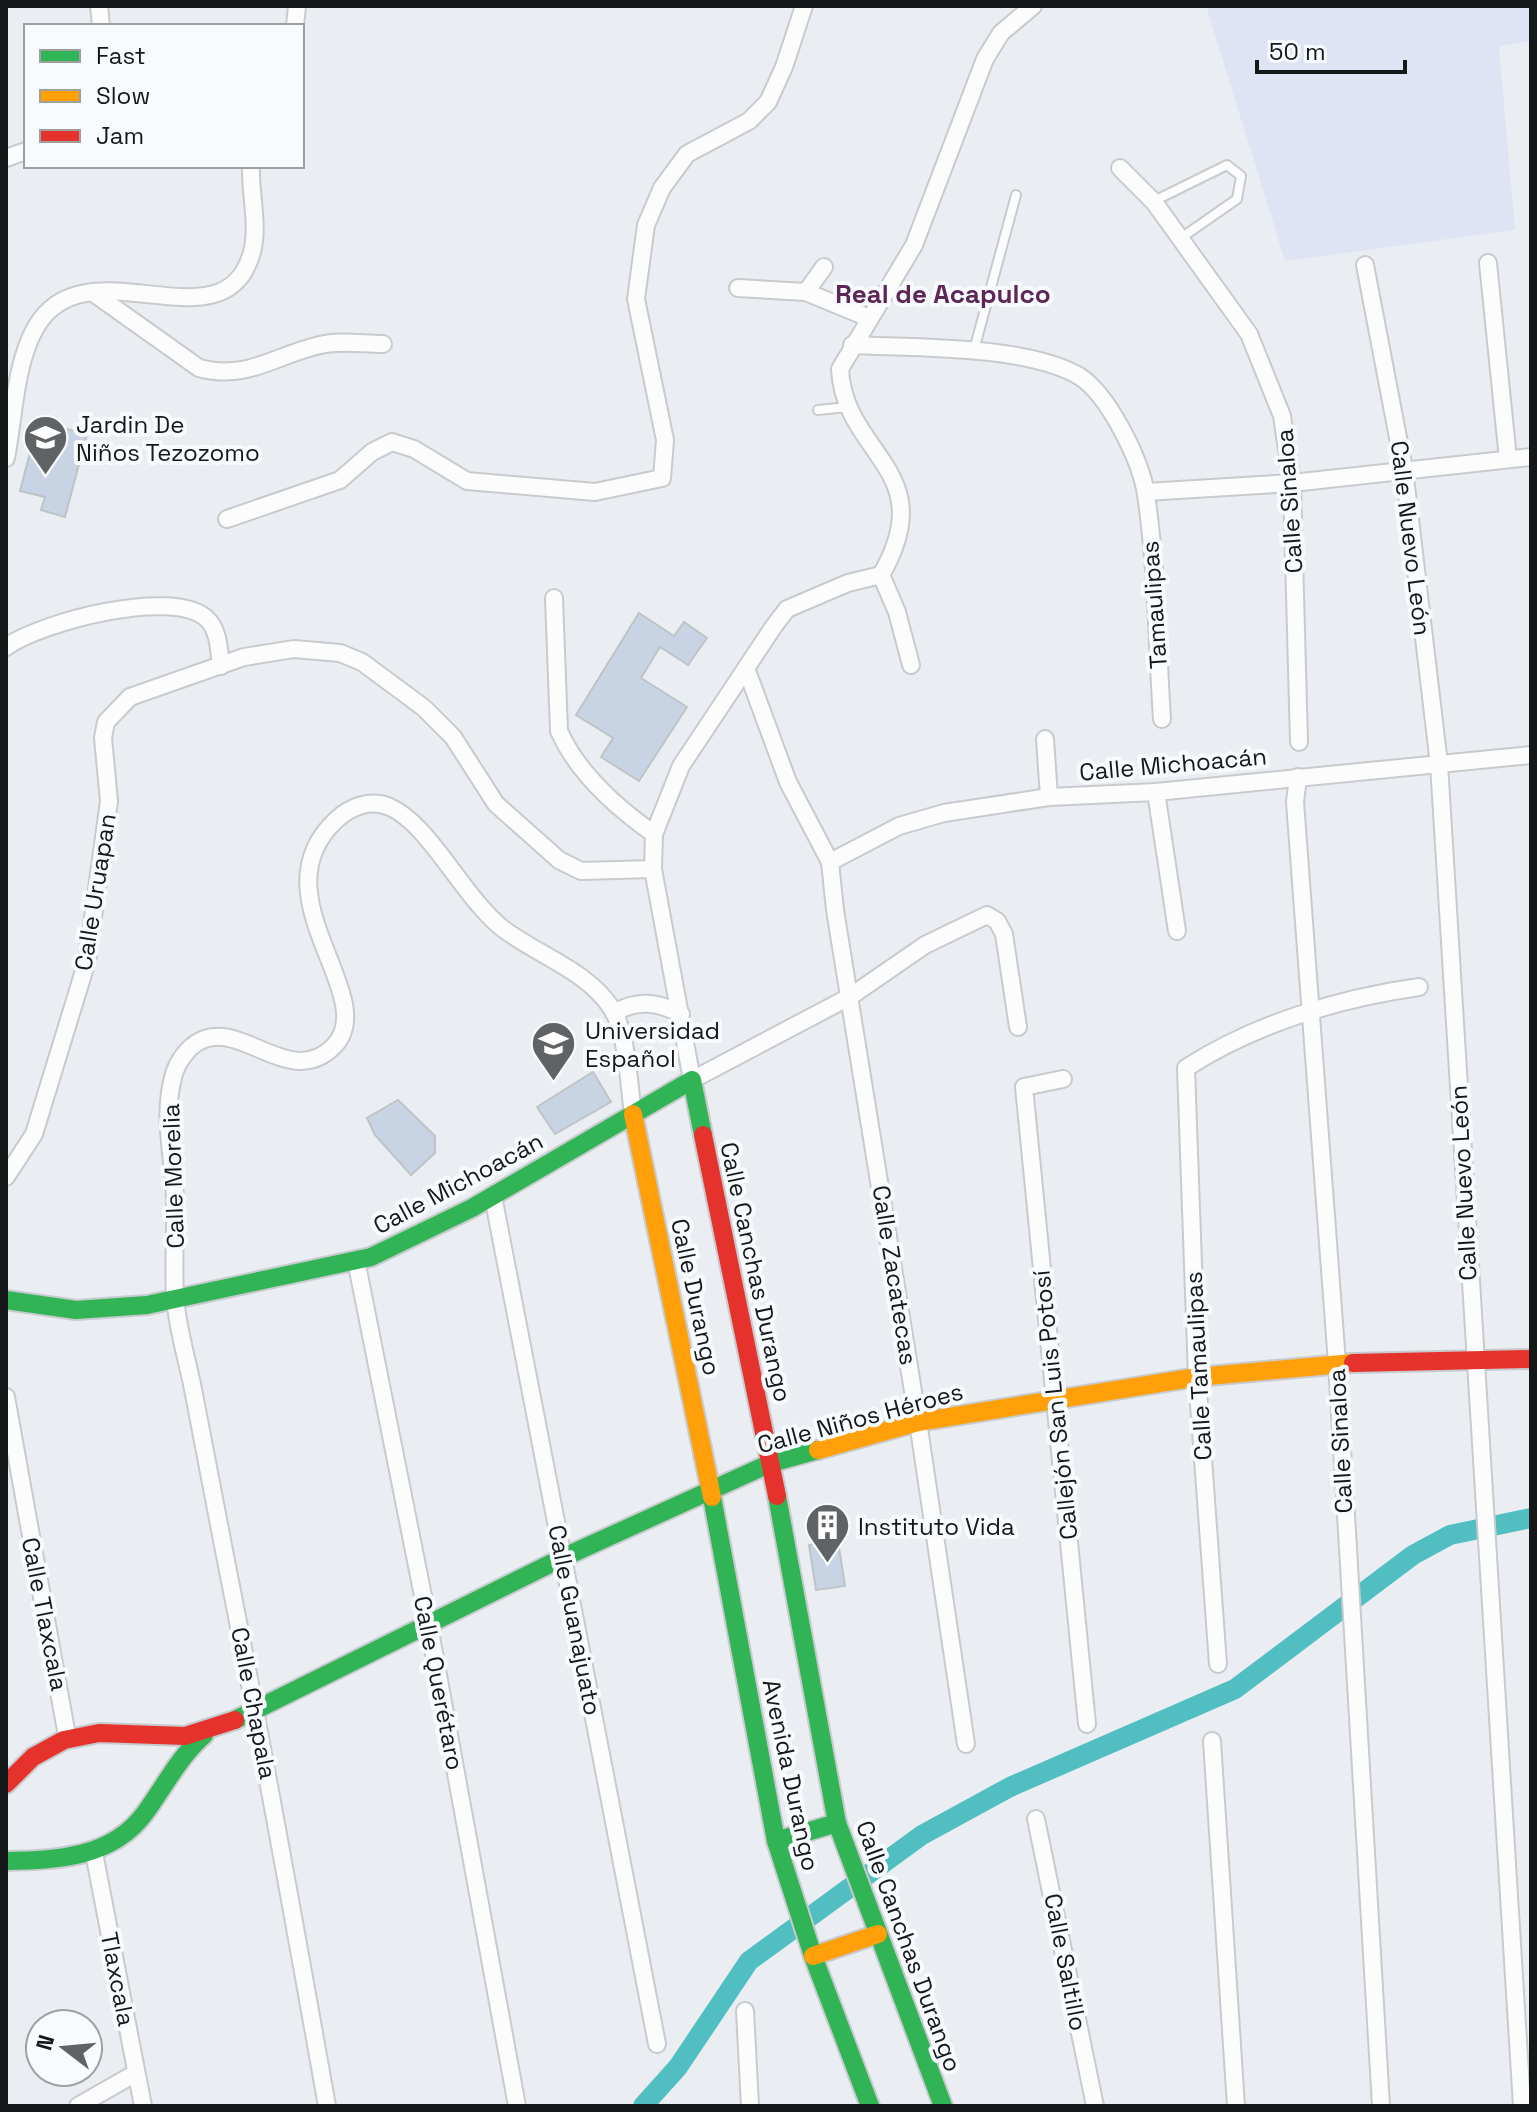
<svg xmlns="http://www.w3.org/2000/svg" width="1537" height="2112" font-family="'Space Grotesk',sans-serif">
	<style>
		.green { fill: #dee4f3 }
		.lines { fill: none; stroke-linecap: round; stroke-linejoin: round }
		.canal { stroke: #51bec2; stroke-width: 20 }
		.building { fill: #c8d4e3; stroke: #c0c3c6; stroke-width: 2 }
		.lane-casing { stroke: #c8cbcd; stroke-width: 12 }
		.street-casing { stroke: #c8cbcd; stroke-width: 20 }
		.fast-casing { stroke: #c8cbcd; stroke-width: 22 }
		.slow-casing { stroke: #c8cbcd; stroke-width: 22 }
		.jam-casing { stroke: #c8cbcd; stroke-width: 22 }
		.lane { stroke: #fcfcfd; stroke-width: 8 }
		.street { stroke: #fcfcfd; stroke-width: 16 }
		.fast { stroke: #30b455; stroke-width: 18 }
		.slow { stroke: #ff9f0a; stroke-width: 18 }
		.jam { stroke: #e5322d; stroke-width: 18 }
		.labels { text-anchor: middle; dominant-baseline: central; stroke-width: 8; stroke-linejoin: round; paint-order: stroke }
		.poi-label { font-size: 24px; fill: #151819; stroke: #f8fbfe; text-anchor: start }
		.street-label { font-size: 24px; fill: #151819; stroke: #f8fbfe }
		.neighbourhood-label { font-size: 26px; font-weight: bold; fill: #5c2756; stroke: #f8fbfe }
	</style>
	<rect width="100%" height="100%" fill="#eaeef2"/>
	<polygon class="green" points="1206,6 1531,6 1531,41 1499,46 1515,230 1285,261"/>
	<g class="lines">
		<polyline class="canal" points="643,2106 678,2067 749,1961 922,1835 1010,1787 1235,1689 1413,1555 1450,1535 1531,1518"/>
	</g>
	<g class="building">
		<polygon points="38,422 87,434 65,517 41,510 45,497 20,491"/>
		<polygon points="639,613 674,636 684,622 707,638 688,665 660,647 641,678 687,707 639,781 601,757 613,738 576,715"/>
		<polygon points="593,1072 611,1102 555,1134 537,1107"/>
		<polygon points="398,1100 435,1136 435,1153 411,1175 375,1135 367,1118"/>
		<polygon points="838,1541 845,1586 816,1590 809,1545"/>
	</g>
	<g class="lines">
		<defs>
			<g id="lane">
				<polyline points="1154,201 1227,165 1241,176 1237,199 1181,238"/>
				<polyline points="974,350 1016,195"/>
				<polyline points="818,410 848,407"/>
			</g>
			<g id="street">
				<polyline points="99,6 101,26"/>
				<polyline points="295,26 297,6"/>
				<polyline points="6,158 26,151"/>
				<polyline points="1120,168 1154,202 1249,334 1282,416 1292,483 1299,742"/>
				<polyline points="1488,263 1508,459"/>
				<polyline points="1365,265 1404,469 1439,764 1522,2106"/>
				<polyline points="738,288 806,292 869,318"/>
				<path d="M92,292L199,368C247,381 275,355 320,345C339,340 363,344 383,344"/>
				<polyline points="806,292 824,267"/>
				<path d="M852,345C913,348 1026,345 1079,376C1108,394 1141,460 1146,495C1157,568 1157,645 1162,719"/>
				<path d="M6,458C14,417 15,363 36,327C86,240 225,353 252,252C259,226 250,193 251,166"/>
				<polyline points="1146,492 1292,483 1531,457"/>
				<polyline points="227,519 340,480 372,452 392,442 414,449 467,481 595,492 662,478 665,440 636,299 646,225 662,188 687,154 749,121 768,102 784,67 804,6"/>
				<polyline points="881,575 897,612 911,665"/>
				<path d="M554,598L559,731C578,774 617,808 654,834"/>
				<path d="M6,647C41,622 173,587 207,619C219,630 219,651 221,666"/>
				<polyline points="746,668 788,782 830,862 835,910 918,1422 966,1744"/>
				<polyline points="1045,739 1049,797"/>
				<polyline points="1298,777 1295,802 1337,1363 1381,2106"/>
				<polyline points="1156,792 1177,931"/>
				<polyline points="830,862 899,826 944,813 1049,797 1156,792 1531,755"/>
				<path d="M614,1013C637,999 658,1002 681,1014"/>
				<path d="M1018,1027L1004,934L997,921L987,915L925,945L851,996L692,1080L653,869L654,834L681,766L774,626L787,609L848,583L881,575C942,470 844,455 840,369L914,245L985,59L1001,33L1033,6"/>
				<polyline points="1063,1079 1024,1087 1087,1724"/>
				<polyline points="6,1177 34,1134 87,961 109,801 103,738 106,722 130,697 244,657 294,649 340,653 362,662 424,708 453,737 496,804 559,860 581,871 653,869"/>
				<polyline points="493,1196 657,2044"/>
				<polyline points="356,1260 429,1626 517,2106"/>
				<polyline points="6,1397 67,1736"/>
				<path d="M1218,1664L1197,1377L1186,1068C1254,1024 1340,998 1419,987"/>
				<polyline points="1212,1741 1236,2106"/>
				<polyline points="1036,1819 1095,2106"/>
				<polyline points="94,1853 143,2106"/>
				<polyline points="745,2011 750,2106"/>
				<polyline points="78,2106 136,2073"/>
				<path d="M327,2106C295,1926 263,1746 227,1566C216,1506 204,1445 192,1384C186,1356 177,1326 175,1297C173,1265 176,1232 175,1199C174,1161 163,1120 172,1082C174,1070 181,1057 190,1048C234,1007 287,1094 334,1046C382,996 255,896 336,820C351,806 371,799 390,807C429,824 464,898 502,928C537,955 587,970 612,1009C627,1032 629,1086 633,1114"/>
			</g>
			<g id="fast">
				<polyline points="6,1300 76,1310 147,1305 371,1257 472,1208 692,1080 703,1135"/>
				<polyline points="777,1496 837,1823 943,2106"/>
				<polyline points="712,1497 776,1841 813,1956 870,2106"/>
				<polyline points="235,1720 562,1558 771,1463 818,1450"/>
				<polyline points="776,1841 837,1823"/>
				<path d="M6,1861C57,1860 112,1858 145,1813C165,1786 178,1758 204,1735"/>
			</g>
			<g id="slow">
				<polyline points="633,1114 712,1497"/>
				<polyline points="818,1450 918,1422 1197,1377 1353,1363"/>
				<polyline points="813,1956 878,1934"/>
			</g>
			<g id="jam">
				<polyline points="703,1135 777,1496"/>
				<polyline points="1353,1363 1531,1359"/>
				<polyline points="6,1784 33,1757 64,1740 99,1733 185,1736 235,1720"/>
			</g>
		</defs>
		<use href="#lane" class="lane-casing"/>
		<use href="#street" class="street-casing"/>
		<use href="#fast" class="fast-casing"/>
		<use href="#slow" class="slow-casing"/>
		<use href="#jam" class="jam-casing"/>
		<use href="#lane" class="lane"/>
		<use href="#street" class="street"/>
		<use href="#fast" class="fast"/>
		<use href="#slow" class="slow"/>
		<use href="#jam" class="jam"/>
	</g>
	<defs>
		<symbol id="school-pin" viewBox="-11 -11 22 30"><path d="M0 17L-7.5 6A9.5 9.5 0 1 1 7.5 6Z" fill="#606365" stroke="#f8fbfe"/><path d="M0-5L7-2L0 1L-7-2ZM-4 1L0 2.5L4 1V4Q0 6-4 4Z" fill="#fff"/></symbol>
		<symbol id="university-pin" viewBox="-11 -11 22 30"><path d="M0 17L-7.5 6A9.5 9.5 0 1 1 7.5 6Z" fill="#606365" stroke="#f8fbfe"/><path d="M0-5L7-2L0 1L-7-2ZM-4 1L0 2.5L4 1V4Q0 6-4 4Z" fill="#fff"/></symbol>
		<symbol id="building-pin" viewBox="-11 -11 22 30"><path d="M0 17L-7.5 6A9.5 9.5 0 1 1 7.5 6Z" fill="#606365" stroke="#f8fbfe"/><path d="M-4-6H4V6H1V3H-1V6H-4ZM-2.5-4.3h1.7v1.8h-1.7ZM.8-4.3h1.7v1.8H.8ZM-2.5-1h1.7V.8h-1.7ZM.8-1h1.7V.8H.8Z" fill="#fff"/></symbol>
	</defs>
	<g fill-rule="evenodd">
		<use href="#school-pin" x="20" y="412" width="51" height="69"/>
		<use href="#university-pin" x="528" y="1018" width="51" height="69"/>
		<use href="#building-pin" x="802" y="1500" width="51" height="69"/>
	</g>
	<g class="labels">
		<g class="poi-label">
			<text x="76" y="424">Jardin De<tspan x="76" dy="28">Niños Tezozomo</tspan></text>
			<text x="585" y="1030">Universidad<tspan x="585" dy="28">Español</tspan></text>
			<text x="858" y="1526">Instituto Vida</text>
		</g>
		<g class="street-label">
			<text transform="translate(1289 501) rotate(-94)">Calle Sinaloa</text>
			<text transform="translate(1411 538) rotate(83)">Calle Nuevo León</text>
			<text transform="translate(1154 605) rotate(-94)">Tamaulipas</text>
			<text transform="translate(1173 764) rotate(-5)">Calle Michoacán</text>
			<text transform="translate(95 892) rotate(-81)">Calle Uruapan</text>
			<text transform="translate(173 1176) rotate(-92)">Calle Morelia</text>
			<text transform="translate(458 1183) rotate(-28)">Calle Michoacán</text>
			<text transform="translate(1463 1183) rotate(-93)">Calle Nuevo León</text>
			<text transform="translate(756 1272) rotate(78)">Calle Canchas Durango</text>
			<text transform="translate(895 1275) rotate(81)">Calle Zacatecas</text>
			<text transform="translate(696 1297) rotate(78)">Calle Durango</text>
			<text transform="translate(1198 1366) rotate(-93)">Calle Tamaulipas</text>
			<text transform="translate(1055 1405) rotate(-96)">Callejón San Luis Potosí</text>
			<text transform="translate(860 1418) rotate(-15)">Calle Niños Héroes</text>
			<text transform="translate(1340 1441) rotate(-93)">Calle Sinaloa</text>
			<text transform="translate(45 1614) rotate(79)">Calle Tlaxcala</text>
			<text transform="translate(575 1620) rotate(79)">Calle Guanajuato</text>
			<text transform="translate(439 1683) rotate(79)">Calle Querétaro</text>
			<text transform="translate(254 1703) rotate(79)">Calle Chapala</text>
			<text transform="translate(791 1775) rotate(78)">Avenida Durango</text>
			<text transform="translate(909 1946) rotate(70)">Calle Canchas Durango</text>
			<text transform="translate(1066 1962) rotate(79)">Calle Saltillo</text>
			<text transform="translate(118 1979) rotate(79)">Tlaxcala</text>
		</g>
		<g class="neighbourhood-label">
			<text x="943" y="294">Real de Acapulco</text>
		</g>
	</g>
	<rect width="1537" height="2112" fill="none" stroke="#151819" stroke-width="16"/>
	<rect x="24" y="24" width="280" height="144" fill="#f8fbfe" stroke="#9da0a2" stroke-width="2"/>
	<rect x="40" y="50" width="40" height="12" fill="#30b455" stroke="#9da0a2" stroke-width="2"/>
	<text x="96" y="64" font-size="24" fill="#151819">Fast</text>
	<rect x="40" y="90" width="40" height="12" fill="#ff9f0a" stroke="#9da0a2" stroke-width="2"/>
	<text x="96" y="104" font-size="24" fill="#151819">Slow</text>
	<rect x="40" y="130" width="40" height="12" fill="#e5322d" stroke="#9da0a2" stroke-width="2"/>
	<text x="96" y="144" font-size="24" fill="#151819">Jam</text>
	<g transform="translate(64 2048) rotate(286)"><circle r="38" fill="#f8fbfe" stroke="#9da0a2" stroke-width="2"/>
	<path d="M0-6L14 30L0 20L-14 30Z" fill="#606365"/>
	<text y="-12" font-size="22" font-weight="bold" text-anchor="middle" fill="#151819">N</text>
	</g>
	<path d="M1257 60v12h148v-12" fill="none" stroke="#151819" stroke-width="4"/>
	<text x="1269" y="60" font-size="24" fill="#151819" stroke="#f8fbfe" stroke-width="6" paint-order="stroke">50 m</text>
</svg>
